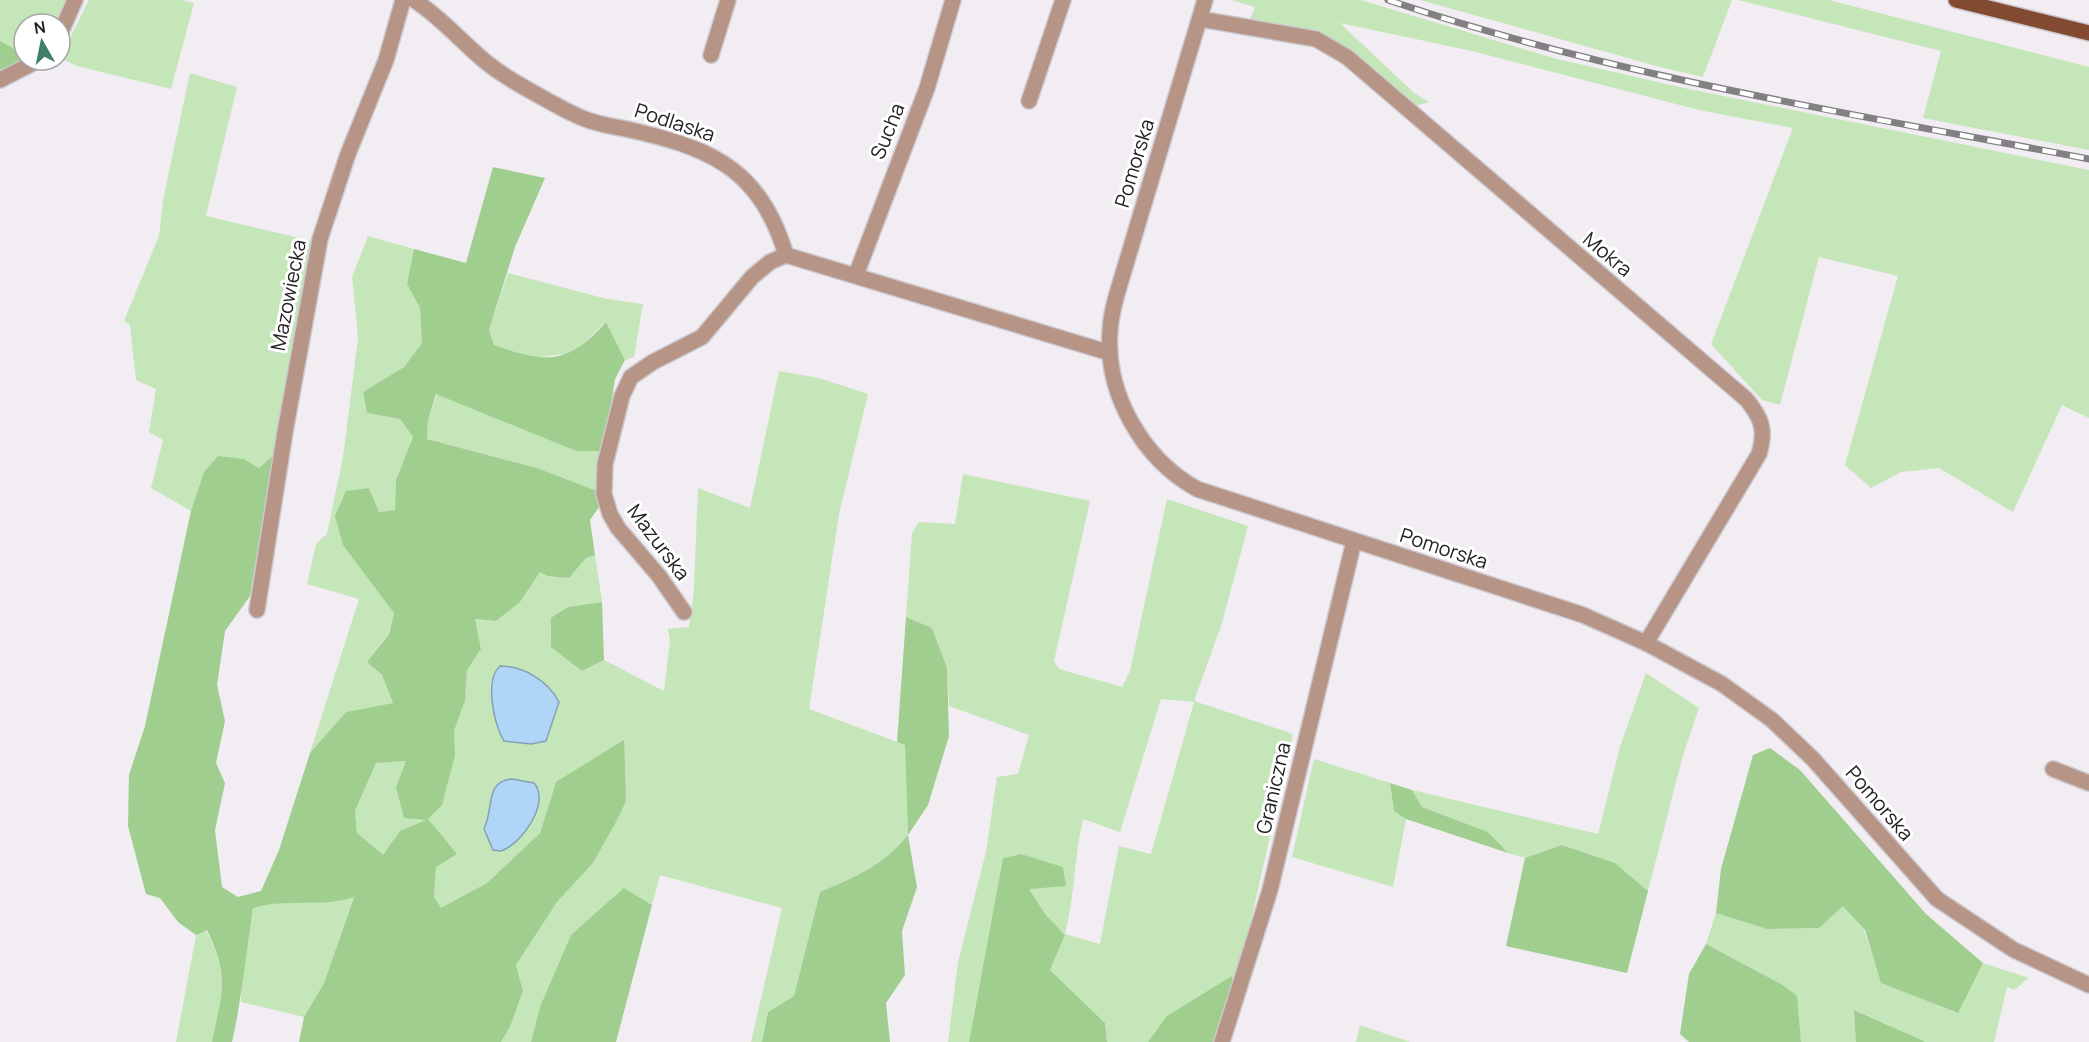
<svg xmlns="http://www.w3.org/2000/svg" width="2089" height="1042" font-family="Manrope,sans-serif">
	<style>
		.green { fill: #c4e6b8; fill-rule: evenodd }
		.forest { fill: #9fce8e; fill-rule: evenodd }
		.water { fill: #afd6f6; stroke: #85a0b7; stroke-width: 1.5 }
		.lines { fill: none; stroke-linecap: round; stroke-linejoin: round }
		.minor-casing { stroke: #ccc8ce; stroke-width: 18 }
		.major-casing { stroke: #ccc8ce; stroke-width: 18 }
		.minor { stroke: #b69587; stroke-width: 15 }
		.major { stroke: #824a30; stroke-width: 15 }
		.rail-casing { stroke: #838084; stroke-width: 7 }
		.rail { stroke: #fff; stroke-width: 4.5; stroke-dasharray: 14; stroke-linecap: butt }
		.labels { text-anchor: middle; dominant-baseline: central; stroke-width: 6; stroke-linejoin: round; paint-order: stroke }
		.street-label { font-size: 20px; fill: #232123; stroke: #fff }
	</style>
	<rect width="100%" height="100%" fill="#f1edf3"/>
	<g class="green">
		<polygon points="0,0 66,0 57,24 24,24 24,54 0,41"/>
		<polygon points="89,0 182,0 194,3 171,89 77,66 60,58"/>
		<polygon points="1231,0 1361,0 1553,58 1684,88 2089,170 2089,418 2062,405 2013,512 1939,468 1901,472 1871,488 1845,465 1898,276 1819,257 1780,405 1762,400 1711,344 1793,128 1699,110 1472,51 1340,23 1414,93 1429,102 1412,107 1332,38 1248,24 1255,7"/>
		<polygon points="1420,0 1732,0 1703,77 1660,67"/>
		<polygon points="1738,0 1829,0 2089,67 2089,150 1923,118 1941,51"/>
		<polygon points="190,73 237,87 206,216 312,241 275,454 259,468 244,459 204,472 191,511 151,488 163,440 149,432 156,389 136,380 130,325 124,321 159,236 163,200"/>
		<polygon points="368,236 414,249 407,284 420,308 422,343 404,367 363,392 367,413 400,419 413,437 396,480 395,511 379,512 369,488 374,585 394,613 389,633 367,662 382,675 393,703 346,712 310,753 359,599 307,584 316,544 327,534 343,457 358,338 352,277"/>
		<polygon points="508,273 607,299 643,304 634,357 625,360 606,322 573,353 533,358 494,345 489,330"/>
		<path d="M779,371L819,378L868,394L839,514L809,709L905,745L908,835C883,866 855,877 820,892L794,996L768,1012L762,1042H751L782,908L660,875L652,905L624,888L540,1007L531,1042H501L510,1027L523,991L516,965L557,902L593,863L626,801L624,783L556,782L540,833L487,883L441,909L434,897L436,867L400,831L383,856L357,833L355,811L376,763L407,761L396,787L455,755L454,731L465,701L467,670L481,649L475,619L496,621L520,602L540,572L569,578L586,558L595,555L602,602L568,607L582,671L604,660L664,691L670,640L668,629L689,627L694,589L698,488L750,508ZM500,666C527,666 542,683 559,702L546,741L499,733C495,713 482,681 500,666ZM490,815L522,833L515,843L484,829Z"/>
		<polygon points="437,394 576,451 604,451 597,491 537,468 427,439 428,421"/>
		<path d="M963,474L1090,501L1054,661L1059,669L1122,687L1130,671L1167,499L1248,526L1222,623L1194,701L1293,734L1236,987L1231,976L1148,1042H1107L1105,1023L1050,970L1065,935L1045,914L1028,889L1063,867L1020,854L1003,858L969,1042H948L958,962L986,852L997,777L1018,774L1029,735L949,706L947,668L932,628L906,617L912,533L919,522L955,524ZM1161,699L1194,702L1151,854L1119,846L1100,944L1065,934C1075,895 1074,858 1083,819L1120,832Z"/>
		<polygon points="1646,673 1699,708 1683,755 1648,891 1615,863 1562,845 1525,858 1508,853 1488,832 1422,807 1412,790 1598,834 1619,750"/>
		<polygon points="1314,759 1390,783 1394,811 1406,819 1393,887 1292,857"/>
		<path d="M354,896L324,983L304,1017L241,1002L243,966L253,908C286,897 321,908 354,896Z"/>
		<polygon points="1843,905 1863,928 1882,983 1957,1013 1983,963 2029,978 2014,990 2007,987 1994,1042 1926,1042 1855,1010 1856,1042 1801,1042 1796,996 1783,985 1706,944 1716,913 1767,929 1819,928"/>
		<path d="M206,930C230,979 222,991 212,1042H176L196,935Z"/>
		<polygon points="1360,1025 1410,1042 1356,1042"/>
	</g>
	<g class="forest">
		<polygon points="0,41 24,54 24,59 0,70"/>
		<path d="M493,167L545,178L515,247L489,330L494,345C546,363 567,366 606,322L625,360L615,379L604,451H576L436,394L428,421L427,439L537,468L597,491L599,507L590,520L595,555L586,558L569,578L548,576L540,572L520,602L496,621L475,619L481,649L467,670L465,701L454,731L455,755L442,805L428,819L457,854L436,867L434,897L441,908L487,883L540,833L556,782L624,740L626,801L617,820L593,863L557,902L516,965L523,991L510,1027L501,1042H299L304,1017L324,983L354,897C321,908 286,898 253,908C246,953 242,998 232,1042H212C222,991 230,979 207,930L196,935L178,922L160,898L146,894L128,826L129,775L145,726L191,511L204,472L218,456L244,459L259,468L275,454L250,596L225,631L217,685L225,721L216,763L225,783L215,830L222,887L238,897L261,891L279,850L310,753L346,712L393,703L382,675L367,662L389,634L394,613L343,545L335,516L346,491L369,488L379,512L395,510L396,480L413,437L400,419L367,413L363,392L404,367L422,343L420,308L407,284L414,249L466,263ZM406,761L396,787L404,818L426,820L400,831L383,855L357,833L355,811L376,763Z"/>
		<polygon points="602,602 604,660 582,671 551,647 551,618 568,607"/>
		<path d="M906,617L932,628L947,668L949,736L928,805L908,835L917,887L902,931L905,975L886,1003L890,1042H762L768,1012L794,996L820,892C855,877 883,866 908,835L905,745L897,742Z"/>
		<polygon points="1770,748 1800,770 1926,914 1983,963 1958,1013 1881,983 1865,930 1843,906 1819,928 1767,929 1716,913 1721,869 1753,755"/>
		<polygon points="1390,783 1412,790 1422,807 1488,832 1508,853 1406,819 1394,811"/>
		<polygon points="1562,845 1615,863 1648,891 1627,973 1506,946 1525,858"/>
		<polygon points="1021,854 1063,867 1066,886 1029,889 1045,914 1065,935 1050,970 1105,1023 1107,1042 969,1042 1003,858"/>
		<polygon points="624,888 652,905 616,1042 531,1042 540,1007 571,935"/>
		<polygon points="1706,944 1783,985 1797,996 1801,1042 1689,1042 1680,1034 1689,974"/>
		<polygon points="1232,976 1234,988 1219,1042 1148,1042 1167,1016"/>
		<polygon points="1854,1010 1926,1042 1856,1042"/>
	</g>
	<g class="water">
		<path d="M500,666C524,666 548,681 559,702L546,741L531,744L504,741C494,724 484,680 500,666Z"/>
		<path d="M512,779L534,783C551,802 522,844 501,851L493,850L484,829C494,808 485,781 512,779Z"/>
	</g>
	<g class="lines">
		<defs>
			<g id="minor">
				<path d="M414,0C439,16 457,37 480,57C499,74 522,86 545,99C558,106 571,114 585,119C602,126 621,127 639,132C717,150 762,174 786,255"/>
				<path d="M1205,0L1125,267C1119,288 1111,309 1110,331C1105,394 1143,459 1197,489L1583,615L1646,643L1722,684L1772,720L1813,759L1937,899L2014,950L2089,985"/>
				<path d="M1200,19L1316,39L1347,57L1746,399C1762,418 1766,430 1759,454L1646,643"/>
				<polyline points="60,34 75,0"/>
				<polyline points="711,55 728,0"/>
				<polyline points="0,80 39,60"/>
				<polyline points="1029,101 1063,0"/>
				<polyline points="786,255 1110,353"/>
				<polyline points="856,275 927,88 953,0"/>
				<polyline points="257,610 285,432 320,239 348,154 386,60 403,0"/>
				<polyline points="684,612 659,576 618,528 610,514 604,494 605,464 622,396 631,377 653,362 702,337 752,277 770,262 786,255"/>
				<polyline points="2053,769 2089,783"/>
				<polyline points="1222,1042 1270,890 1354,541"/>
			</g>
			<polyline id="major" points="1956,0 2089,33"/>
		</defs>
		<use href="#minor" class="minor-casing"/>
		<use href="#major" class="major-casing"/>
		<use href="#minor" class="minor"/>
		<use href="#major" class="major"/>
		<defs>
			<path id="rail" d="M1388,0C1615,77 1854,114 2089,159"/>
		</defs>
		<use href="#rail" class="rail-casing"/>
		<use href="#rail" class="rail"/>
	</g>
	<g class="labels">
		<g class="street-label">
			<text transform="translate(675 122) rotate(18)">Podlaska</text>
			<text transform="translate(887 131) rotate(-68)">Sucha</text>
			<text transform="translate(1134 163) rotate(-73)">Pomorska</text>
			<text transform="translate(1608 254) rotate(40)">Mokra</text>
			<text transform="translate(288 295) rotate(-79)">Mazowiecka</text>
			<text transform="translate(659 542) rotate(53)">Mazurska</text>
			<text transform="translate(1444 548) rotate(18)">Pomorska</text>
			<text transform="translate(1273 788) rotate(-77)">Graniczna</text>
			<text transform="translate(1880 803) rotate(49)">Pomorska</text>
		</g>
	</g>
	<g transform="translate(42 42) rotate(351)"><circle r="28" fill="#ffffff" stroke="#a7a6a7" stroke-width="1.5"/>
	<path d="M0-4.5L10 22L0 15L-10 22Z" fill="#3e7e6d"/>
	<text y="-9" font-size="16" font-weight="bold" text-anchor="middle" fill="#232123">N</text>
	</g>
</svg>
